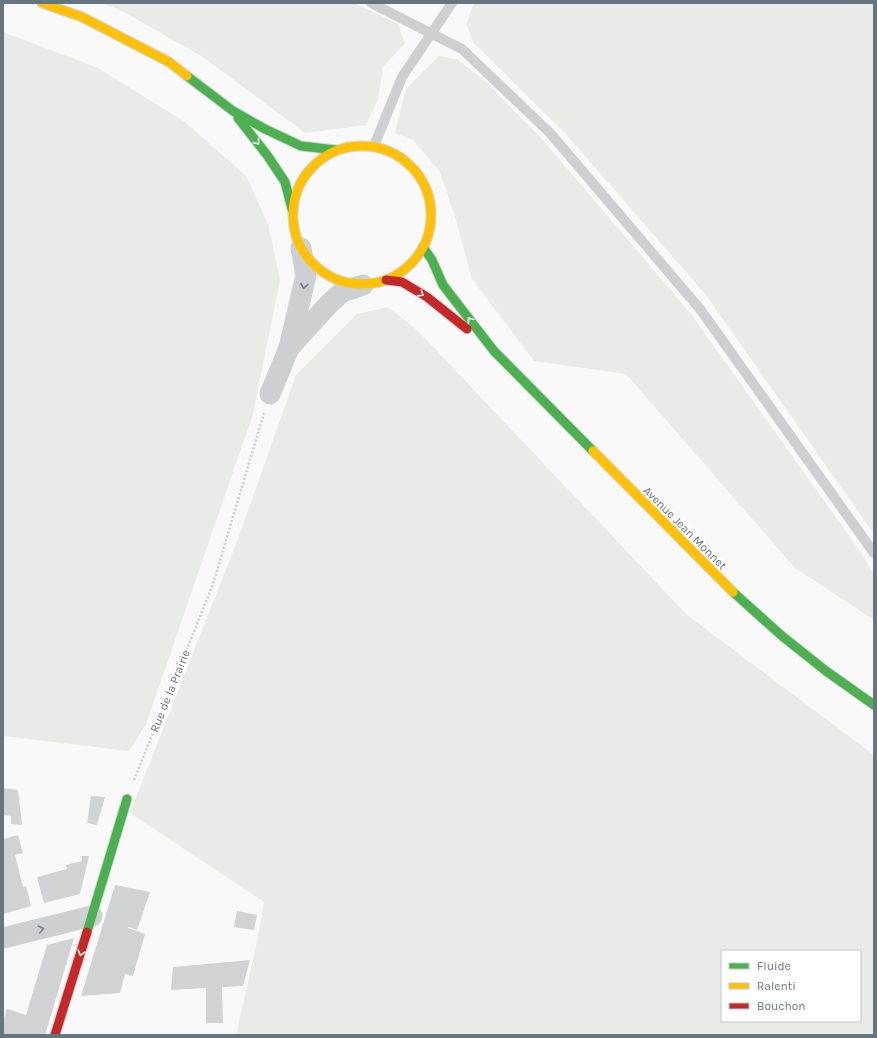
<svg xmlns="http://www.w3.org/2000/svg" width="877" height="1038" font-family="Karla,sans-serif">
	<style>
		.green { fill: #e8ebe6; fill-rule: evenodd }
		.building { fill: #d0d2d3 }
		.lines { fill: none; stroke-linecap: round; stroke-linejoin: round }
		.fast-casing { stroke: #d5d6d7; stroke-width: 11 }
		.slow-casing { stroke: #d5d6d7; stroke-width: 11 }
		.jam-casing { stroke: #d5d6d7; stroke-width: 11 }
		.path { stroke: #cbcccd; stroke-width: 2.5; stroke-dasharray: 2 2; stroke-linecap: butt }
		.lane { stroke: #cecfd0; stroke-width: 10 }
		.street { stroke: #cecfd0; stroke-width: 21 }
		.fast { stroke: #4caf50; stroke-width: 9 }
		.slow { stroke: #ffc107; stroke-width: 9 }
		.jam { stroke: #c62828; stroke-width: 9 }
		.oneway { stroke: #f6fbf6 }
		.oneway2 { stroke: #707f8b }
		.labels { text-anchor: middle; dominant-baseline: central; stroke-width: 4; stroke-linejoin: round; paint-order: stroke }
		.street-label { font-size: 12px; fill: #657683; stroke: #fff }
	</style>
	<rect width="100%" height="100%" fill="#f9f9f9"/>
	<g class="green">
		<polygon points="102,3 354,3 398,24 405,43 383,67 378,99 366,125 305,133 203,57 122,11"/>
		<polygon points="474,3 874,3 874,534 706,295 566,134 474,43 466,24"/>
		<polygon points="3,32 98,68 185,122 246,176 268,224 280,280 253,414 146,724 129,751 3,736"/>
		<polygon points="439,56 458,60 484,80 542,139 691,314 857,547 874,574 874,620 795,568 626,374 534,361 472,279 456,220 440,172 413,140 395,133 406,89"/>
		<path d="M388,307L417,330L687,615L874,755V1035H237L238,1026L256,946L264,902L130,813L238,539L296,375L357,314ZM722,951H860V1021H722Z"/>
	</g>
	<g class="building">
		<polygon points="3,788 18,790 22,825 11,824 11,816 3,815"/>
		<polygon points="91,796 105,797 97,825 87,823"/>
		<polygon points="18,835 23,853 15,855 23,887 26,886 31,906 3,914 3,839"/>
		<polygon points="82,856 89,856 80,894 44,903 37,877 67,869 66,865 82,861"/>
		<polygon points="115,885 150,892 137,930 129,927 128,928 145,934 133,976 125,974 120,993 81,996"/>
		<polygon points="237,911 257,915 254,930 234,927"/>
		<polygon points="74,938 45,1035 3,1035 3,1021 7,1009 26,1015 47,945"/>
		<polygon points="250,960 243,986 222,987 223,1023 206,1023 206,988 171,990 173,967"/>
	</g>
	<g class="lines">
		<defs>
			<g id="fast">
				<polyline points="187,76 233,111 265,129 301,146 336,150"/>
				<polyline points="238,118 267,155 285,182 292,209"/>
				<polyline points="423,247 432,260 443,285 494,351 593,451"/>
				<polyline points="733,592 782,636 826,671 874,705"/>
				<polyline points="87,932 127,799"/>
			</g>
			<g id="slow">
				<polyline points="42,3 82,17 169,62 187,76"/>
				<circle cx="362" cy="215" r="69"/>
				<polyline points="593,451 733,592"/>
			</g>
			<g id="jam">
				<polyline points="386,280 402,282 427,297 467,329"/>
				<polyline points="55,1035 87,932"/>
			</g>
		</defs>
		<use href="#fast" class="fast-casing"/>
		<use href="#slow" class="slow-casing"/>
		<use href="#jam" class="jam-casing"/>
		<polyline class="path" points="134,780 212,587 264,413"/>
		<g class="lane">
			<polyline points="371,3 462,49 550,133 700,309 874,553"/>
			<polyline points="374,146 402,77 452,3"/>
		</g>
		<g class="street">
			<polyline points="301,248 306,275 289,348 328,305 342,292 363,285"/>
			<polyline points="270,394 289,348"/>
			<polyline points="3,938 92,916"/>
		</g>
		<use href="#fast" class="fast"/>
		<use href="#slow" class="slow"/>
		<use href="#jam" class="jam"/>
	</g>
	<defs><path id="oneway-chevron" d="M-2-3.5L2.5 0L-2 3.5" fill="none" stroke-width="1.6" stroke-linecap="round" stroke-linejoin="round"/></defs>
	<g class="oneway">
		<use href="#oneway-chevron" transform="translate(257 142) rotate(52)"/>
		<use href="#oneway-chevron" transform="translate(421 294) rotate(32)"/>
		<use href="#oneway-chevron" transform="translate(470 320) rotate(-128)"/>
		<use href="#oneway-chevron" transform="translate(81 953) rotate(107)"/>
	</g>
	<g class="oneway2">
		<use href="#oneway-chevron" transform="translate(304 286) rotate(101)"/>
		<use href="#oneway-chevron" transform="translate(41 929) rotate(-14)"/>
	</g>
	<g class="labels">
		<g class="street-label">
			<text transform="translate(685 528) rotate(45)">Avenue Jean Monnet</text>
			<text transform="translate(170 691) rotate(-68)">Rue de la Prairie</text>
		</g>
	</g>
	<rect width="877" height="1038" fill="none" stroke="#657683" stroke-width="8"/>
	<rect x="721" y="950" width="140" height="72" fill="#ffffff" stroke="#c1c8cd"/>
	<rect x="729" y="963" width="20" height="6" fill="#4caf50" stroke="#c1c8cd"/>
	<text x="757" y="970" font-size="12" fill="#657683">Fluide</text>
	<rect x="729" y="983" width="20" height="6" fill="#ffc107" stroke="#c1c8cd"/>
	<text x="757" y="990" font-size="12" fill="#657683">Ralenti</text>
	<rect x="729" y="1003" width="20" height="6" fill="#c62828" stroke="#c1c8cd"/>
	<text x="757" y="1010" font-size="12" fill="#657683">Bouchon</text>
</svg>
